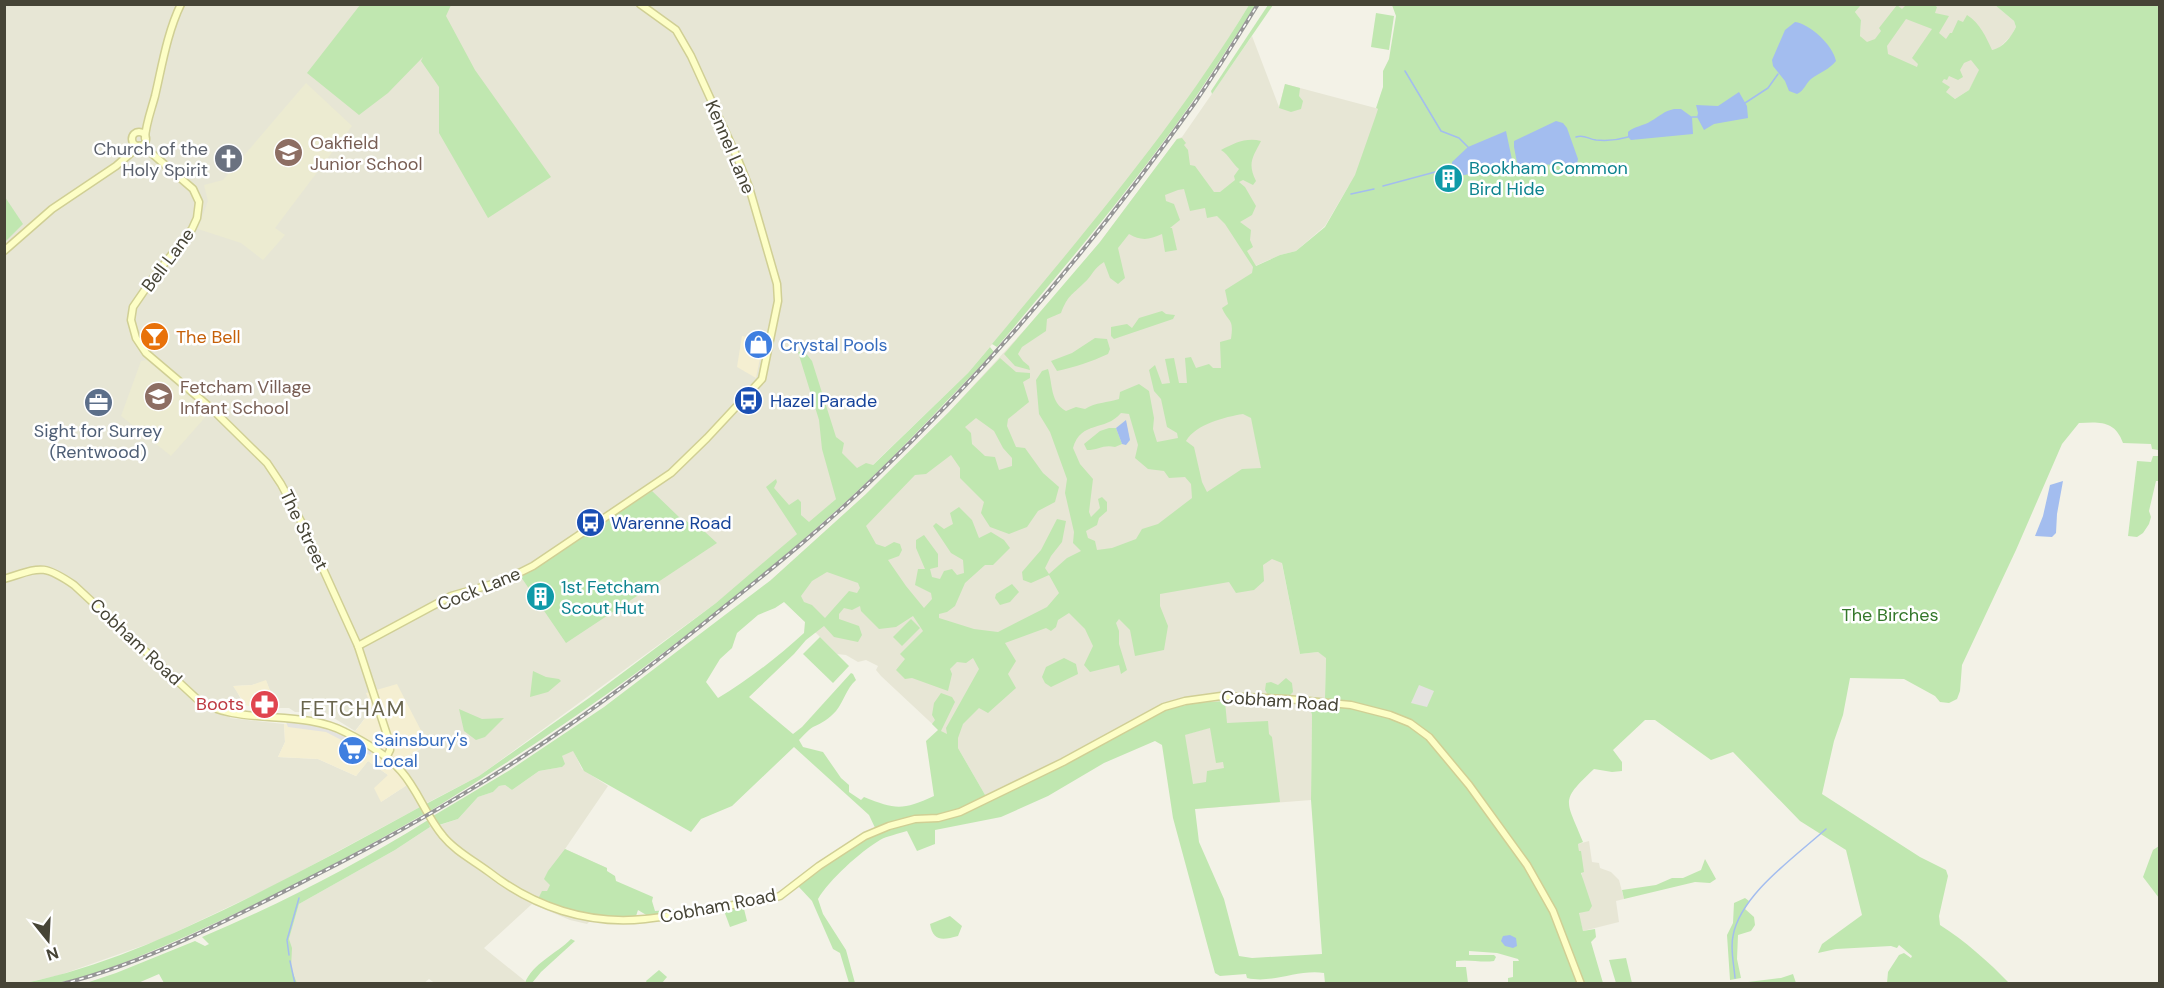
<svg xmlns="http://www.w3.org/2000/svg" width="2164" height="988" font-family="'DM Sans',sans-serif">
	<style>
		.residential { fill: #e7e6d5 }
		.commercial { fill: #f5efd2 }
		.education { fill: #ecebd1 }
		.green { fill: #c0e7b0; fill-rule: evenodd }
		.parking { fill: #e4e3df }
		.water { fill: #a3bdef }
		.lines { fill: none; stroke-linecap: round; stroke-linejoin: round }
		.stream { stroke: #a3bdef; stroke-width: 1.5 }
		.secondary-casing { stroke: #d0cf94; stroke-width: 9 }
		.secondary { stroke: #fdfec6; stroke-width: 6 }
		.rail-casing { stroke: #969696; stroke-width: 4 }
		.rail { stroke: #fff; stroke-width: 1.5; stroke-dasharray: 4.5; stroke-linecap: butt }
		.labels { text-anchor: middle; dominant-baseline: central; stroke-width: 5; stroke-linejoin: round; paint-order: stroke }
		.education-label { font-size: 18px; fill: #785e54; stroke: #fff; text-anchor: start }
		.street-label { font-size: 18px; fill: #464436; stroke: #fff }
		.worship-label { font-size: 18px; fill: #5b616d; stroke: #fff; text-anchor: end }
		.culture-label { font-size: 18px; fill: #0d838f; stroke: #fff; text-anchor: start }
		.food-label { font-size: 18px; fill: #c56008; stroke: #fff; text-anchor: start }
		.shop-label { font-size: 18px; fill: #366cbe; stroke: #fff; text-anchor: start }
		.transit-label { font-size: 18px; fill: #164399; stroke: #fff; text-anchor: start }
		.service-label { font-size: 18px; fill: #4e5e75; stroke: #fff }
		.park-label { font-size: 18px; fill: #33772a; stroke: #fff }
		.health-label { font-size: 18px; fill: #be3a42; stroke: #fff; text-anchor: end }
		.quarter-label { font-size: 21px; letter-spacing: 1.5px; fill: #69654d; stroke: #fff }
	</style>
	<rect width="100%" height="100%" fill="#f3f2e7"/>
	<g class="residential">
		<polygon points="5,5 1249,5 1217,57 1156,144 1098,218 968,373 859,478 754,573 716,603 479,776 425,804 405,773 401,776 393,769 397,762 421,749 372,709 355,731 324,712 295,712 289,708 277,708 266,681 252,685 234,686 244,705 233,705 230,718 284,724 285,742 278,757 318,759 356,776 368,761 388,775 381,802 407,785 420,807 279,883 159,940 60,975 25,983 5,984"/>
		<polygon points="1861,5 1995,5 2014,21 2016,27 2011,36 1998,49 1991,50 1969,90 1955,99 1943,90 1876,59 1860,36 1861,20 1855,12"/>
		<polygon points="1252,36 1279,107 1285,84 1383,110 1361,176 1348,187 1325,226 1296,251 1280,255 1253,267 1282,564 1300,654 1318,652 1326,657 1325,697 1323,706 1309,706 1312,715 1311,800 1195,809 1184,735 1226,723 1225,701 988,800 958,748 881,676 876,670 878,666 866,660 858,662 846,655 837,654 785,602 771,580 865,495 949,412 1051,301 1100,242 1177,139 1182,137"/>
		<polygon points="573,750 582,769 608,786 565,849 607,868 598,915 596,922 589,922 587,924 570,920 532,904 484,948 525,981 525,983 436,984 429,979 423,984 297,983 291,968 289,939 299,904 395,850 430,827 428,820 433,816 440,825 458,819 478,797 493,792 499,786 505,785 512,790 539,771 562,767 562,756"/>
		<polygon points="1589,841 1592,862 1599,863 1600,868 1611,872 1619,880 1624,899 1616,901 1619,922 1583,931 1579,916 1583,883 1578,844"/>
	</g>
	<g class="commercial">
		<polygon points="742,336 760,340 763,344 756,378 737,367"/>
		<polygon points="266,680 276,706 274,711 244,705 243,701 233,686 252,685"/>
		<polygon points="397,684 428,744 397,762 394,769 407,785 381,802 374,788 388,775 368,761 356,776 318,759 278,757 285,742 284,724 321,727 348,741 372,709 366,693"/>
	</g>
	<g class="education">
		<polygon points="306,83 352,126 275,228 285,235 263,260 241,243 198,229 208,201 204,185 223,180"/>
		<polygon points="147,360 209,413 171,456 121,416 141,361"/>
	</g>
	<g class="green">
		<polygon points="360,5 451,5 446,16 475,70 551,177 488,218 439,133 439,87 421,61 423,57 388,93 359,115 307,73"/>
		<path d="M1249,5H1256C1233,39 1212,74 1188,108C1129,191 1063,269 997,347L992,344C1083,234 1175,127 1249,5Z"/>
		<polygon points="1268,5 1273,5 1212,94 1211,91"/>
		<path d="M1392,5H1861L1855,12L1861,20L1860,36L1867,42L1875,39L1881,31L1879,28L1897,5L1902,9L1906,5H1934L1937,7L1935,13L1949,16L1939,33L1946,39L1950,33H1952L1958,20L1963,22L1967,15C1980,23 1986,37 1992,50C2003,48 2011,37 2016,27L2014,21L1995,5H2159L2160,446L2158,450L2152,449L2151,444L2123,443C2115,420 2099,422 2079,423L2062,444L2016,550L1962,665L1960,691L1957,699L1949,703L1940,702L1935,696L1904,679L1850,678L1843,715L1834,741L1822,794L1920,857L1946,870L1948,876L1939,916L1940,925C1965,941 1989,962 2009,983H1887L1888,972L1899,955L1904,953L1911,958L1912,956L1899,945L1897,948L1891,946L1836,949L1818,953L1822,944L1862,915L1846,850L1800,821L1733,752L1711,760L1655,720H1645L1613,750L1622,762V771L1612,772L1594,769C1559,802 1566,799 1583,842L1578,844L1579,851H1581L1584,872L1581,873L1592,906L1589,911L1579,913L1583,931L1595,929L1596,937L1591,942L1603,983H1508V978L1513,977V961H1519L1518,959L1497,953L1469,951V955H1494L1496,957L1494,961C1481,963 1470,959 1456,961V967H1466L1468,983H1325L1324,973C1298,969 1273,984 1247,978L1246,974L1220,976L1215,973L1173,818L1162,745L1155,741L1104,763L1048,796L1001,817L935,830V844L917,851L907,831C898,834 887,836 880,840C860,852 829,880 818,899L823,914L846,950L855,983H849L840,953L833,949L812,901L798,886L865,838L877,832L869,815L794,747L732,806L701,819L691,832L584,771L573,751L562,756L565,764L562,767L539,771L512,790L505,785L499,786L493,792L478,797L458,819L439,825L433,816L510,770L604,707L771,580L865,495L949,412L1000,358L1016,372L1030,373V378L1023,382L1029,402L1008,419L1007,426L1016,447L1025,448L1043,473L1059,487L1055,502L1038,511L1027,527L1009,534L990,527L981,513L984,502L960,478V468L951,455L926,474L915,475L866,526L876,544L885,547L894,542L900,544L902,550L899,556L888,560L906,586L924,608L932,599L931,593L915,585L918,569H925L916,548V540L924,535L938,554V567L930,569L932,577L940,579L944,571L952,569L957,575L964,573L963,560L951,553L933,526L936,523L944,529L953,524L950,513L959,507L972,520L979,538L991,532L1004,540L1010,548L993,565H985L965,583L955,606L947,612L939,614V618L974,629L998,632L1047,607L1059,593L1049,575L1031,583L1023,580L1022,572L1041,550L1057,519L1066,521L1062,542L1051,556L1045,568L1049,574L1067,558L1081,551L1073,543L1074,532L1065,493L1067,479L1050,432L1039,414L1036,380L1042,371L1048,369C1053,385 1050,402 1066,411L1076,407L1085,409C1096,402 1107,403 1119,399L1120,392L1139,384L1149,391L1154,418L1153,429L1157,442L1178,438L1177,433L1167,427L1161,399L1154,391L1149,370L1155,365L1162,384L1170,383L1165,359L1174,358L1179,383H1187L1185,358L1191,357L1196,368L1209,364L1213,368H1221L1220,342L1231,339C1234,317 1229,324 1222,308L1228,304L1225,290L1252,273L1253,267L1225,224L1217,216L1207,218L1205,208L1190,211L1184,189L1178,190L1165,195L1166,201L1174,204L1180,220L1170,228H1172L1177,250L1165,252L1162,234C1149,240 1141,241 1129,234L1118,248L1125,278L1118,284L1110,278L1104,262C1092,270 1093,275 1084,283C1071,296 1068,295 1061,313L1047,319L1046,331L1022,347L1018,354L1023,361L1029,366L1030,370L1015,366L1004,354L1100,242L1177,139L1182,138L1186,143L1184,145L1188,150L1190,165L1195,166L1214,192H1220L1235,180L1234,176L1239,169C1232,163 1229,155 1221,150C1234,143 1247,137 1261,141C1253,157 1247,163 1256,181L1253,185L1243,180L1239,182L1245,187L1256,206L1252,215L1240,222L1251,230L1250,240L1253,247L1247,251L1256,266L1280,255L1296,251L1325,227L1355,175L1375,118L1378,109L1376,108L1383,87V71L1389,59L1396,16ZM1906,19L1932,29L1912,58L1918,64L1917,67L1888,54L1887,46ZM1971,60L1979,70L1969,90L1955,99L1946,92L1950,87L1942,82L1944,79L1947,80L1949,76L1958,80L1963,77L1960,70L1964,63ZM1121,413L1129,414L1138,445L1135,458L1148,469L1164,471L1169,478L1185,477L1191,484L1192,498L1158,524L1142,529L1136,539L1112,548L1097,550L1095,541L1088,538L1086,531L1097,525L1099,518L1107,511V502L1102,497L1098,499L1100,508L1091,517L1089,512L1093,479L1080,464L1073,448C1081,420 1105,432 1121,413ZM1243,414L1251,418L1261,468L1242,469L1207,492L1202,482L1194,447L1186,441C1196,424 1225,417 1243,414ZM976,418L994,431L1003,448L1012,458V466L999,470L995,457L985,456L972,444L971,433L965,427ZM1272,559L1282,563L1300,654L1318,652L1326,658L1325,697L1323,706L1309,705L1312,715L1311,800L1322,954L1252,958L1239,956L1224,899L1199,842L1195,809L1280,802L1272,737L1269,734L1268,721L1227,723L1225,701L1196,703L1168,709L1132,724L988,800L958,748V738L963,724L979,708L988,713L1016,688L1008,674L1016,661L1005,643L1046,628L1051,631L1056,627L1058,620L1069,613L1085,629L1093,646L1084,665L1090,672L1119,665L1121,674L1127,670L1119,644V631L1116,623L1119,619L1130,630L1135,656L1164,650L1168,626L1160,606V594L1229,582L1236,593L1254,590L1264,581L1263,565ZM827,572L858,583L860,588L857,593L849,591L825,618L812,605L804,602L801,596L812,581ZM784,602L805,622L804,633C779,656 747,681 718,698L706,682L720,659L732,648L737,633L758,615L775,608ZM860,606L861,611L879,629L896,627L913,616L923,631L900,654L905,659L896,670L905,679L912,678L948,691L952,674L950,669L957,662L966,663L973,658L979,669L946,728L947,734L941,731L955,702L952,697L941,693L934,703L932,715L935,720L932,724L938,730L926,741L934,796C903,810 896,810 864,797L861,800L849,792V785L841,778L823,752L803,747L799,740C803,736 808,730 813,727C822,723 829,719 836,711C844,701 846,689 856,680L853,674L851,673L802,727L793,734L749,697L794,654L806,640L824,626L834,637L858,642L862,635L859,626L839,619V614L844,608L852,610ZM1210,728L1216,763L1223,762L1224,768L1207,771L1206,782L1193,784L1185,735Z"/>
		<polygon points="1376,13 1394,16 1389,50 1371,47"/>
		<polygon points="1285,84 1300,88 1299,96 1303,101 1301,109 1291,112 1279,108"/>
		<polygon points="5,197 23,224 5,242 4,242"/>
		<polygon points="1162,311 1166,314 1175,315 1173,319 1114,339 1111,336 1111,327 1127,324 1132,328 1139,318"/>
		<path d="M1095,338L1107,339L1110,349L1108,354C1091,362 1075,367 1057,371L1051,361L1072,353Z"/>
		<path d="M990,347L994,352C947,400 901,451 851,497C720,617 581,718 430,811L426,804L479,776L589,698L716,603L797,534L766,487L776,479L777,482L774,488L789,505L798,499L801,502V515L809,522L836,499L822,449L819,420L798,352L804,351L812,361L836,437L844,443L842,453L857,468L866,463L873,465L968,373Z"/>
		<path d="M1109,428H1116L1122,444L1115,447C1104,444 1098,450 1087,450L1084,444L1100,431Z"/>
		<polygon points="2153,456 2159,456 2159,481 2156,481 2149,511 2151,517 2149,524 2143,533 2137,537 2128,536 2137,461 2151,462"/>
		<polygon points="652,491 679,517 705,532 717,543 566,643 521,577"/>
		<polygon points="1012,584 1019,592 1010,602 1000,605 995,598 996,594"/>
		<polygon points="911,619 920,628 902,646 893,637"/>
		<polygon points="820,637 849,666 833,683 803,654"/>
		<polygon points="1064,658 1076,664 1078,674 1051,687 1045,683 1042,677 1046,667"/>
		<polygon points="533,671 546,677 559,679 561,681 548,692 530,697"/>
		<polygon points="1286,678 1292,683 1293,692 1290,695 1268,695 1265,690 1266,683 1271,682 1278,685"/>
		<polygon points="459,709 482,719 504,718 485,737 476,740 464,731"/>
		<path d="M420,807L424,814C348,858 270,899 189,935C149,952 99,976 56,983C46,985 35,984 25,983C99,968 170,936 238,903C299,873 360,840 420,807Z"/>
		<path d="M428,820L430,827L395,850L299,904L289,939L292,948L291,968L297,983H164L159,974L138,983H86L116,973L195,941L205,946L209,944L202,937C280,904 356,865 428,820Z"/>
		<polygon points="2159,846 2159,845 2159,898 2143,877 2153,850"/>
		<path d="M565,849L607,868V871L615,876L616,881L653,897L652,901L655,911L691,908L648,916L638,910L636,916C613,925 560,908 538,899L542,891H547L550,885L544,879L548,871Z"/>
		<polygon points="1705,859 1716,879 1710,883 1695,882 1624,899 1622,890 1656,885 1672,878 1683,878 1701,870"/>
		<polygon points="1745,898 1749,901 1745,909 1754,917 1755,925 1751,931 1738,935 1737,959 1741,978 1730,980 1727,935 1733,923 1734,903"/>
		<polygon points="743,905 747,921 730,927 723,908"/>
		<path d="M950,916L962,926L958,936C943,940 933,942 930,924Z"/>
		<path d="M571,939L575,941L541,972L532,983H525C533,963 556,954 571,939Z"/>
		<polygon points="1626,958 1632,983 1616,983 1609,960"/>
		<polygon points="659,970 667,977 662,983 647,983 646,981"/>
		<polygon points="1793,974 1796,983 1740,983 1781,978"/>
	</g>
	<g class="parking">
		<polygon points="1419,685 1434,691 1427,707 1411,703"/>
		<polygon points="284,717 317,721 374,749 370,755 326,732 288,727"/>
	</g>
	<g class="water">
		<path d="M1795,22C1810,24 1833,45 1836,61C1830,69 1819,73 1811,79C1805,84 1805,90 1797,94L1789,91L1785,81L1773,66L1772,60L1785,30Z"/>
		<polygon points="1739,92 1747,106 1748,118 1714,124 1704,130 1697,117 1698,113 1696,105 1718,106"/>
		<path d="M1674,109H1681L1692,117L1693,134L1631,140L1628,137V132C1634,126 1644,126 1651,121C1660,116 1664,111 1674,109Z"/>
		<polygon points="1556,121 1563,123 1567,128 1578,159 1577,164 1529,165 1518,168 1514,147 1514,141"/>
		<polygon points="1506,131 1514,169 1512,173 1498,171 1491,174 1476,172 1465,175 1452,174 1452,162 1468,147"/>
		<polygon points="1126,420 1130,440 1126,445 1122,444 1116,428"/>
		<polygon points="2063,481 2057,514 2056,533 2052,537 2035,536 2043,516 2050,485"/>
		<polygon points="1510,935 1516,938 1517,946 1513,948 1505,946 1501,941 1503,936"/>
	</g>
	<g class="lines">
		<g class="stream">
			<polyline points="1405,71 1441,131 1459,138 1468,147"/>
			<polyline points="1745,103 1768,88 1778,74"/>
			<polyline points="1692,117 1697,117"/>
			<path d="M1576,137C1584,134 1588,139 1596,140C1606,141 1618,140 1628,137"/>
			<polyline points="1383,186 1450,168"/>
			<polyline points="1351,194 1374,189"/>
			<polyline points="289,955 287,940 299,898"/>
			<polyline points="290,961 295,984"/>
			<path d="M1735,978C1734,964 1730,949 1733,936C1740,895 1796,856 1826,829"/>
		</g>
		<defs>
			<g id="secondary">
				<circle cx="139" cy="139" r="7"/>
				<path d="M145,138C146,123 151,111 155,96C162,66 167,33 181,4"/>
				<polyline points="140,146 149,151 193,189 199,202 197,218 192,229 153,278 133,307 131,320 136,338 146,353 212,409 267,463 281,484 304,527 358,646 390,744 390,750 386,758"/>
				<polyline points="4,251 52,209 116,166 139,146"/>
				<path d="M4,579C40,568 42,563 74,585L197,699C236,727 300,708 345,732C365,742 386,754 401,771C418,790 426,816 443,836C455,851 473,860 489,872C534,907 588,925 645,919C685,915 723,905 762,901L780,896L819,866L865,836L889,826L915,819L938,818L960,812L1063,762L1164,707L1185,701L1221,696L1287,699L1351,705L1390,715L1410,723L1429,737L1469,785L1527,865L1553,911L1581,984"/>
				<polyline points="358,646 451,596 503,581 533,566 671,473 707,438 762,379 778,301 777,284 749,187 737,157 691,56 676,30 640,4"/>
			</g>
		</defs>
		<use href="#secondary" class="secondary-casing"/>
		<use href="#secondary" class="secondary"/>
		<defs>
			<path id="rail" d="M62,984C149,962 236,916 316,875C403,831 488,782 568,726C620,690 670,651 719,611C773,568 826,525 875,477C993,364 1099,237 1194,104C1216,72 1237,38 1258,4"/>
		</defs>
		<use href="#rail" class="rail-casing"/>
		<use href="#rail" class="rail"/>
	</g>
	<defs>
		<symbol id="school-disc" viewBox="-11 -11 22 22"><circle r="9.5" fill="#8d6e63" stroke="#fff"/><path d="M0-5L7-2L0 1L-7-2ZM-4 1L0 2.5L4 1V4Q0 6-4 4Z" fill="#fff"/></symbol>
		<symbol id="church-disc" viewBox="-11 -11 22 22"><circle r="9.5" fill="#6b7280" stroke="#fff"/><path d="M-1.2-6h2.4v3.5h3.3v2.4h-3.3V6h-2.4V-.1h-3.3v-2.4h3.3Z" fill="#fff"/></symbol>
		<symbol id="building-disc" viewBox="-11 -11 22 22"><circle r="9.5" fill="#0f9aa8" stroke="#fff"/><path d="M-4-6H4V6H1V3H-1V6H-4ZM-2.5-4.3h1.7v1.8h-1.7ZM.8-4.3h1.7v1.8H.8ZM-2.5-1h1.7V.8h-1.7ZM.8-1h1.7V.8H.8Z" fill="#fff"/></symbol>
		<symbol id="bar-disc" viewBox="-11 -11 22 22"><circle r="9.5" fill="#e8710a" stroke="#fff"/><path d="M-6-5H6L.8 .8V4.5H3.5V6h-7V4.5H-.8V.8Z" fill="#fff"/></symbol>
		<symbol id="shop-disc" viewBox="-11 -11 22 22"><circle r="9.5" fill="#3f7fe0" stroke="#fff"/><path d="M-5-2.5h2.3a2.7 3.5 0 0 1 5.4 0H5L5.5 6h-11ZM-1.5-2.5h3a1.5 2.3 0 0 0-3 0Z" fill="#fff"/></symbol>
		<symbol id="bus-disc" viewBox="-11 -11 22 22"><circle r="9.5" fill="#1a4fb4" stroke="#fff"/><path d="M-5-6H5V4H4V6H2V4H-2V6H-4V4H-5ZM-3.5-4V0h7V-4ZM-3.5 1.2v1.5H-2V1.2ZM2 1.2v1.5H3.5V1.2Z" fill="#fff"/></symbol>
		<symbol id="office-disc" viewBox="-11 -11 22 22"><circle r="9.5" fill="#5c6f8a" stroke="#fff"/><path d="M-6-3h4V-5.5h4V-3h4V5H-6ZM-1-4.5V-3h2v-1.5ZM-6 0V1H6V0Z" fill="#fff"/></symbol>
		<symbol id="pharmacy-disc" viewBox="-11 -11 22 22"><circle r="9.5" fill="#e0444e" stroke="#fff"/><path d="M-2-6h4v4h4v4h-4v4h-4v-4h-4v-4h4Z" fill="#fff"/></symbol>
		<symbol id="supermarket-disc" viewBox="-11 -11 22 22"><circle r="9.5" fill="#3f7fe0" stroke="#fff"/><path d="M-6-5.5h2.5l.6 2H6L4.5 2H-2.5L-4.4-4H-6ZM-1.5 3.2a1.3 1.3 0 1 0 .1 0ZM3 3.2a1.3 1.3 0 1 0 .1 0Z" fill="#fff"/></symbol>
	</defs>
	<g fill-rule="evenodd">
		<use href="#school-disc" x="272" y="136" width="33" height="33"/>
		<use href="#church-disc" x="212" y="142" width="33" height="33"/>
		<use href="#building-disc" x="1432" y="162" width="33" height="33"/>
		<use href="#bar-disc" x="138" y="320" width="33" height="33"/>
		<use href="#shop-disc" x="742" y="328" width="33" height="33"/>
		<use href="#school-disc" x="142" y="380" width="33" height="33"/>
		<use href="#bus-disc" x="732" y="384" width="33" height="33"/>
		<use href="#office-disc" x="82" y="386" width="33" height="33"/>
		<use href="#bus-disc" x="574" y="506" width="33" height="33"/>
		<use href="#building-disc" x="524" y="580" width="33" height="33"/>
		<use href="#pharmacy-disc" x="248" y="688" width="33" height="33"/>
		<use href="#supermarket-disc" x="336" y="734" width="33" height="33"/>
	</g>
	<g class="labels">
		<g class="education-label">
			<text x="310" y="143">Oakfield<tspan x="310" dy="21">Junior School</tspan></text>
			<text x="180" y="387">Fetcham Village<tspan x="180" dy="21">Infant School</tspan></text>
		</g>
		<g class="street-label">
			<text transform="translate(730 147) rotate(67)">Kennel Lane</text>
			<text transform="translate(168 260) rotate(-53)">Bell Lane</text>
			<text transform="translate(304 530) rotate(64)">The Street</text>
			<text transform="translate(479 589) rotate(-22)">Cock Lane</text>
			<text transform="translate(136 642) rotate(43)">Cobham Road</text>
			<text transform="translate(1280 701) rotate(4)">Cobham Road</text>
			<text transform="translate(718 906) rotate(-11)">Cobham Road</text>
		</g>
		<g class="worship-label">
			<text x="208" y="149">Church of the<tspan x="208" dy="21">Holy Spirit</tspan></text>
		</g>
		<g class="culture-label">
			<text x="1469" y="168">Bookham Common<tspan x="1469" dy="21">Bird Hide</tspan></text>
			<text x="561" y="587">1st Fetcham<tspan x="561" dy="21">Scout Hut</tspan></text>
		</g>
		<g class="food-label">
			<text x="176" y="337">The Bell</text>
		</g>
		<g class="shop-label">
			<text x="780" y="345">Crystal Pools</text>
			<text x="374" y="740">Sainsbury's<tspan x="374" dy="21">Local</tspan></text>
		</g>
		<g class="transit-label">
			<text x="770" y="401">Hazel Parade</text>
			<text x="611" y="523">Warenne Road</text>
		</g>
		<g class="service-label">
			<text x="98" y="431">Sight for Surrey<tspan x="98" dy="21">(Rentwood)</tspan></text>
		</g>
		<g class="park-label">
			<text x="1890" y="615">The Birches</text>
		</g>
		<g class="health-label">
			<text x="244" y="704">Boots</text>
		</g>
		<g class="quarter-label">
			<text x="353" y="709">FETCHAM</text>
		</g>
	</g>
	<rect width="2164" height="988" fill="none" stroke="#464436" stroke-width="12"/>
	<g transform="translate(48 940) rotate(162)" stroke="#ffffff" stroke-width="4.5" paint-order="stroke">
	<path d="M0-4.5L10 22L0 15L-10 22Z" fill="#464436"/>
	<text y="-9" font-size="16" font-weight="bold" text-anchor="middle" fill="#464436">N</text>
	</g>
</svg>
